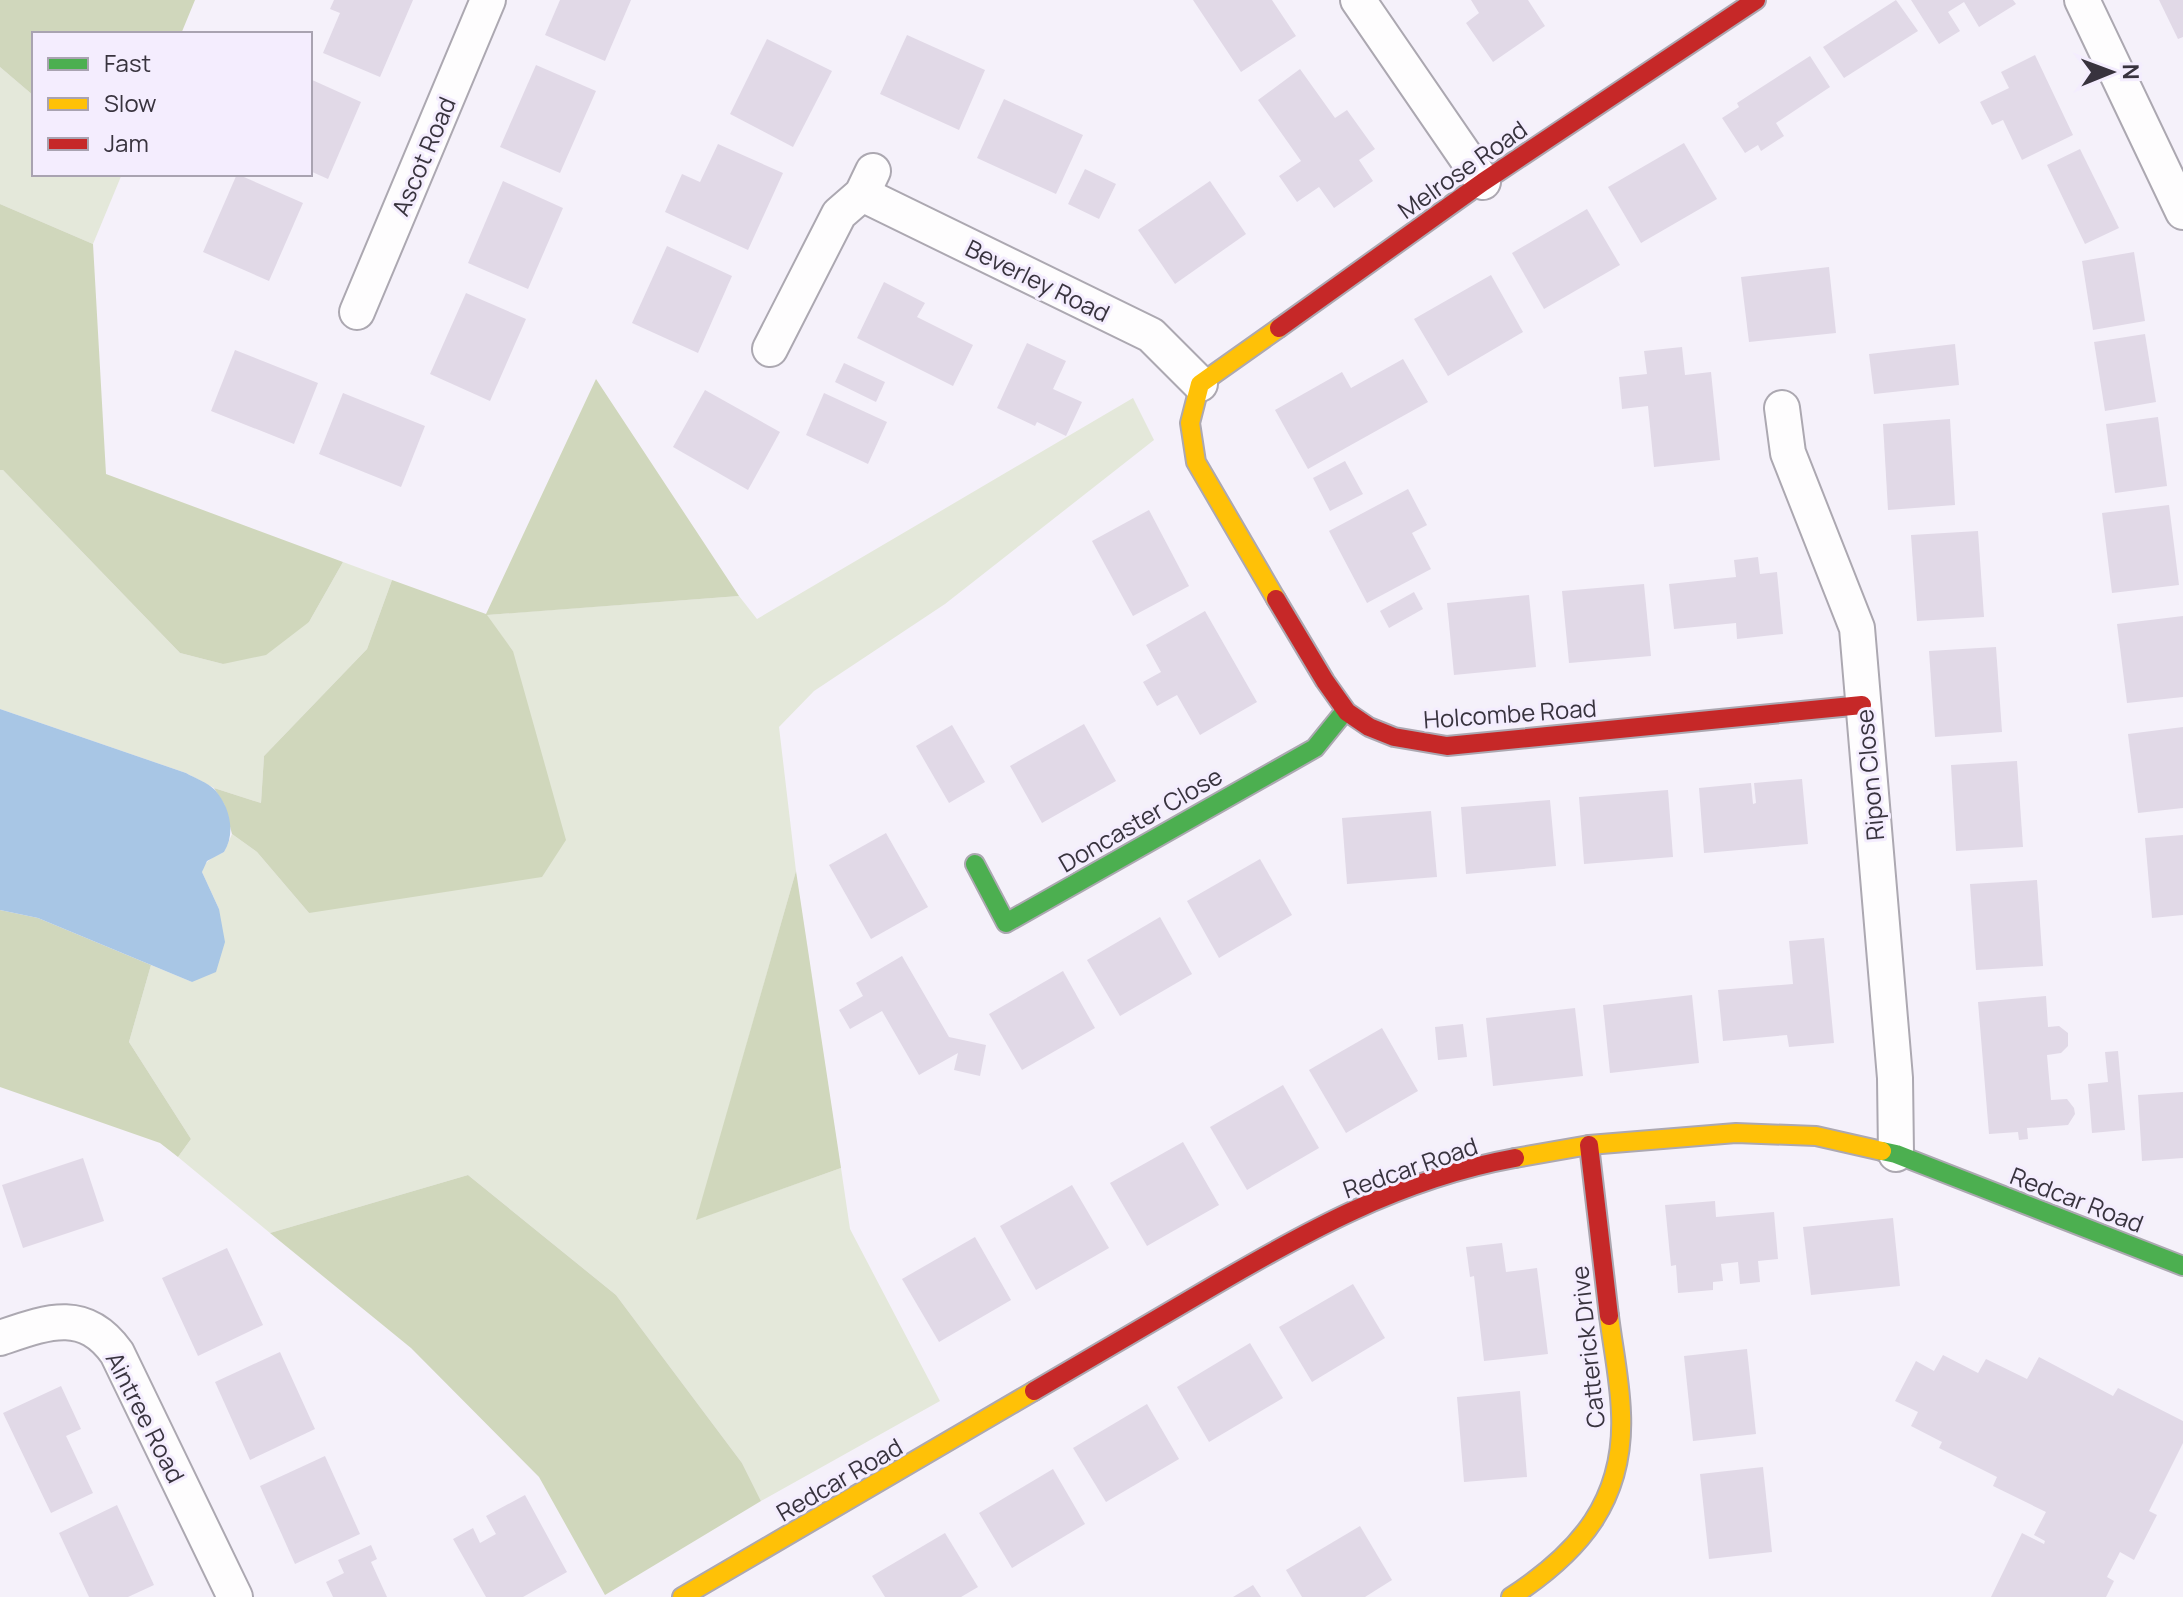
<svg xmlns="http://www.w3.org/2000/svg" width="2183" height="1597" font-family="Manrope,sans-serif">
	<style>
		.green { fill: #e4e8da }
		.forest { fill: #d0d7bc }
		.water { fill: #a8c6e5 }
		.building { fill: #e1d9e7 }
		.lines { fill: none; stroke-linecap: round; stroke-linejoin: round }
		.street-casing { stroke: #aca8b1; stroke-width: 38 }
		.fast-casing { stroke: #aca8b1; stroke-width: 22 }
		.slow-casing { stroke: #aca8b1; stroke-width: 22 }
		.jam-casing { stroke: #aca8b1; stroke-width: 22 }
		.street { stroke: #fefdfe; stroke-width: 34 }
		.fast { stroke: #4caf50; stroke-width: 18 }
		.slow { stroke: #ffc107; stroke-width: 18 }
		.jam { stroke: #c62828; stroke-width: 18 }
		.labels { text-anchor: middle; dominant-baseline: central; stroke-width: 6; stroke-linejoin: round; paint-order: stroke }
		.street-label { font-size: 24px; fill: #38333e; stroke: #f4edfe }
	</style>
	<rect width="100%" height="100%" fill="#f5f1fa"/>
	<g class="green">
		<polygon points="0,67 34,96 34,174 122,174 93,244 0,204"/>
		<path d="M1133,398L1154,440L945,604L814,691L779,727L796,871L697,1219L841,1168L850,1229L940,1401L761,1501L742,1463L616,1295L468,1175L270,1233L178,1157L191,1139L129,1042L151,965L192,982L219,909L202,872C204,860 214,857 224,852L232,834L257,852L309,913L513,651L486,615L739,596L757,619Z"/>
		<polygon points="0,470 3,470 180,653 223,664 309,622 343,562 392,580 367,649 264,756 261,803 214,788 186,773 0,709"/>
	</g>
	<g class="forest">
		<polygon points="0,0 195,0 181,34 34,34 34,96 0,67"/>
		<polygon points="0,204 93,244 106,474 343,562 309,622 266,655 223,664 180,653 3,470 0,470"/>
		<polygon points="596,379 739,596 487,615 513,651 566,840 542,877 309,913 257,852 232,834 224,804 214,788 261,803 264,756 367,649 392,580 486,614"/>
		<polygon points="796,871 841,1168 696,1220"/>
		<polygon points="0,910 38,918 151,965 129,1042 191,1139 178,1157 160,1143 0,1087"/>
		<polygon points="468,1175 616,1295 742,1463 761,1501 605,1595 539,1477 411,1348 270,1233"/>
	</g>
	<path class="water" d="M0,709L186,773C195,778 208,783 215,790C230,807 236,833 224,852L207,861L202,872L219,909L225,942L216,972L192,982L38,918L0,910Z"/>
	<g class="building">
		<polygon points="334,0 413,0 380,77 323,53 340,13 330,9"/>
		<polygon points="560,0 631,0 605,61 545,35"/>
		<polygon points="1193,0 1272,0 1296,36 1241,72"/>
		<polygon points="1471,0 1528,0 1545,26 1493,62 1466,23 1479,13"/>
		<polygon points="1896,0 1918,31 1844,78 1823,47"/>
		<polygon points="1911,0 2013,0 2016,4 1979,27 1964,2 1948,12 1960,31 1939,44"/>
		<polygon points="2159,0 2183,0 2183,37 2178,39"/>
		<polygon points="907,35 985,70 959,130 880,94"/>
		<polygon points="767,39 832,71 793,147 730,114"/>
		<polygon points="2035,55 2073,135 2022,160 2003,120 1992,125 1980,102 2009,88 2001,72"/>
		<polygon points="1810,56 1830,87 1776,123 1784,136 1761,151 1758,145 1745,153 1722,118 1739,107 1737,103"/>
		<polygon points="536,65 596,91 560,173 500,147"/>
		<polygon points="1300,69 1335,118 1347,110 1375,149 1359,160 1373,181 1334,208 1319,187 1297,202 1279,176 1301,161 1258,100"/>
		<polygon points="310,79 361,102 328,179 310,171"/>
		<polygon points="1004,99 1083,135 1056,194 977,158"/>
		<polygon points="1684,143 1717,199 1641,243 1608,187"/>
		<polygon points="718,144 783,173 748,250 665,212 682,174 700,182"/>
		<polygon points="2080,149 2119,228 2085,244 2047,165"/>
		<polygon points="1085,169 1116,184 1099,219 1068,204"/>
		<polygon points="237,174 303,203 269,281 203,252"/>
		<polygon points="503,181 563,208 528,289 468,263"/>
		<polygon points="1210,181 1246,234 1175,284 1138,230"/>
		<polygon points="1587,209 1620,265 1544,309 1512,253"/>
		<polygon points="667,246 732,276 698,353 632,323"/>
		<polygon points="2134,252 2145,321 2093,330 2082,261"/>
		<polygon points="1829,267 1836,333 1749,342 1741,277"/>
		<polygon points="1491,275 1523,332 1448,376 1414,319"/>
		<polygon points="884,282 925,303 917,317 973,345 953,386 857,338"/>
		<polygon points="466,293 526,319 490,401 430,374"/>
		<polygon points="2145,334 2156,402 2105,411 2094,342"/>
		<polygon points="1027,343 1066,361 1053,389 1082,402 1066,436 1037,422 1035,426 997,408"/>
		<polygon points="1955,344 1959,385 1874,394 1869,354"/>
		<polygon points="1682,347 1685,375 1711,372 1720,460 1654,467 1648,406 1622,409 1619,377 1647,374 1644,351"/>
		<polygon points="235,350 318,383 294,444 211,411"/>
		<polygon points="1403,359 1428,402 1308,469 1275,410 1342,372 1351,388"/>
		<polygon points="844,363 885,382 876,402 835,382"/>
		<polygon points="705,390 780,432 748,490 673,447"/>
		<polygon points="343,393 425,426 401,487 319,454"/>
		<polygon points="824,393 887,422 868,464 806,435"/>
		<polygon points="2158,417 2167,486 2115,493 2106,424"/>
		<polygon points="1950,419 1955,505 1888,510 1883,424"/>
		<polygon points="1345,461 1363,494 1330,511 1313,478"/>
		<polygon points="1408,489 1427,525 1412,533 1431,569 1367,603 1329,531"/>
		<polygon points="2169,505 2179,585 2112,593 2102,513"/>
		<polygon points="1149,510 1189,586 1133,616 1092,541"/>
		<polygon points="1978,531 1984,617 1917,621 1911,535"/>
		<polygon points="1758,557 1760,574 1777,572 1783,634 1737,639 1736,623 1674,629 1669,584 1736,577 1734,560"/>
		<polygon points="1644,584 1651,656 1569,663 1562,591"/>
		<polygon points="1414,592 1423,609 1389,628 1380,611"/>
		<polygon points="1529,595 1536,667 1454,675 1447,603"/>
		<polygon points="1205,611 1257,702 1200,735 1177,695 1157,706 1143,682 1161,672 1146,645"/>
		<polygon points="2183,616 2183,697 2127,703 2117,624"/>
		<polygon points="1996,647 2002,732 1935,737 1929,651"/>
		<polygon points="1084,724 1116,781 1042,823 1010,766"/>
		<polygon points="952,725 985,782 949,803 916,746"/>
		<polygon points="2183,727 2183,808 2138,813 2128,734"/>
		<polygon points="2017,761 2023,847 1956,851 1951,765"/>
		<polygon points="1802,779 1808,844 1704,853 1699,788 1751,783 1753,804 1756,803 1754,783"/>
		<polygon points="1668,790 1673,857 1584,864 1579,797"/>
		<polygon points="1550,800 1556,866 1466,874 1461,807"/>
		<polygon points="1431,811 1437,877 1347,884 1342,818"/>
		<polygon points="886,833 928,907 871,939 829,865"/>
		<polygon points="2183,835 2183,915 2152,918 2145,838"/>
		<polygon points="1260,859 1292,915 1219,958 1187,901"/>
		<polygon points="2037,880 2043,966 1976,970 1970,884"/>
		<polygon points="1160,917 1192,974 1120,1016 1087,960"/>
		<polygon points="1824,938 1834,1043 1789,1047 1787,1035 1723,1041 1718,990 1793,984 1789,941"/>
		<polygon points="902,956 949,1037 986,1045 980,1076 954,1070 958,1053 919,1075 882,1011 850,1029 839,1010 863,996 856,983"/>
		<polygon points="1063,971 1095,1028 1022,1070 989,1014"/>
		<polygon points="1692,995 1699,1063 1610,1073 1603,1005"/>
		<polygon points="2046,996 2048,1027 2059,1026 2068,1033 2068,1046 2061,1053 2047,1055 2051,1100 2067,1099 2074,1108 2075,1114 2068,1125 2027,1128 2028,1139 2019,1140 2018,1132 1989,1134 1978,1002"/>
		<polygon points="1575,1008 1583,1076 1493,1086 1486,1018"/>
		<polygon points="1463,1024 1467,1057 1438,1060 1435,1027"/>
		<polygon points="1382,1028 1418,1091 1346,1133 1309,1070"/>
		<polygon points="2118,1051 2125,1130 2092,1133 2088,1084 2108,1082 2105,1052"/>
		<polygon points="1283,1085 1319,1148 1247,1190 1210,1127"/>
		<polygon points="2183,1092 2183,1158 2142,1161 2138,1095"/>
		<polygon points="1183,1142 1219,1205 1147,1246 1110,1183"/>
		<polygon points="83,1158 104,1221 23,1248 2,1185"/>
		<polygon points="1072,1185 1109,1248 1036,1290 1000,1226"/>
		<polygon points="1715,1201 1716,1217 1774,1212 1778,1259 1758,1261 1760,1282 1740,1284 1738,1262 1721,1264 1723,1281 1713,1282 1713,1290 1678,1293 1676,1265 1671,1266 1665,1205"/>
		<polygon points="1893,1218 1900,1286 1811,1295 1803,1227"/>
		<polygon points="975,1237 1011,1300 939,1342 902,1279"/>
		<polygon points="1502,1243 1506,1272 1537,1268 1548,1354 1484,1361 1474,1276 1470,1277 1466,1247"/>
		<polygon points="227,1248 263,1325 198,1356 162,1278"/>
		<polygon points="1353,1284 1385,1338 1312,1382 1279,1327"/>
		<polygon points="1250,1343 1283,1398 1209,1442 1177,1387"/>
		<polygon points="1747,1349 1756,1434 1693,1441 1684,1356"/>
		<polygon points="280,1352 315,1429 250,1460 215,1382"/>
		<polygon points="1943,1355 1978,1373 1986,1359 2027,1379 2039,1357 2113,1396 2118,1388 2183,1421 2183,1443 2149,1511 2157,1515 2134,1560 2120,1552 2107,1577 2114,1581 2106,1597 1991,1597 2022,1533 2044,1544 2045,1541 2034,1535 2046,1512 1993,1486 1997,1477 1939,1448 1942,1442 1911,1426 1918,1412 1895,1401 1916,1361 1934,1371"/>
		<polygon points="61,1386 81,1429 66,1436 93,1493 51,1513 3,1413"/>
		<polygon points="1520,1391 1527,1477 1464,1482 1457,1397"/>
		<polygon points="1147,1404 1179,1459 1106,1502 1073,1448"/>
		<polygon points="325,1456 360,1534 295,1564 260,1486"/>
		<polygon points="1763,1467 1772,1552 1709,1559 1700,1474"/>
		<polygon points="1053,1469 1085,1524 1012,1568 979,1513"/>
		<polygon points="525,1495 567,1572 523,1597 486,1597 453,1539 473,1528 480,1543 496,1534 486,1516"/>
		<polygon points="117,1505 154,1585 128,1597 89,1597 59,1533"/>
		<polygon points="1360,1526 1392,1580 1365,1597 1302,1597 1286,1570"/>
		<polygon points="945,1533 978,1587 961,1597 885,1597 872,1576"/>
		<polygon points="371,1545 377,1559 371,1562 387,1597 333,1597 326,1582 344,1573 338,1560"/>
		<polygon points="1253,1585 1261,1597 1233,1597"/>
	</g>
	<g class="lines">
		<defs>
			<g id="street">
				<polyline points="1358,0 1483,182"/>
				<polyline points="2082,0 2183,212"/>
				<polyline points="862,194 1151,335 1200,384"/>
				<polyline points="357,312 488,0"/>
				<polyline points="770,349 839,214 862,194 873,171"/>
				<polyline points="1782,408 1788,453 1857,628 1895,1078 1896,1154"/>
				<path d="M0,1338C47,1322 84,1307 117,1353L235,1597"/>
			</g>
			<g id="fast">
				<polyline points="975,864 1006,923 1315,748 1345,711"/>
				<polyline points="1882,1151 1896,1154 2183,1266"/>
			</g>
			<g id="slow">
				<polyline points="1276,599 1196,462 1190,423 1200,384 1279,328"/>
				<polyline points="1515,1158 1589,1145 1736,1133 1816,1136 1882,1151"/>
				<polyline points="682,1597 1034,1391"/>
				<path d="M1511,1597C1580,1552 1625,1500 1621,1413C1620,1381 1613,1348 1609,1316"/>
			</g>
			<g id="jam">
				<polyline points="1279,328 1483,182 1756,0"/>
				<polyline points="1276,599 1325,681 1347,712 1369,727 1394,737 1447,746 1862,705"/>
				<polyline points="1589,1145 1609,1316"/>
				<path d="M1034,1391C1090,1358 1147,1325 1203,1292C1303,1233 1399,1179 1515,1158"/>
			</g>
		</defs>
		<use href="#street" class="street-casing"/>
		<use href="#fast" class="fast-casing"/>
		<use href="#slow" class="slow-casing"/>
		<use href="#jam" class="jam-casing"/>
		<use href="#street" class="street"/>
		<use href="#fast" class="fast"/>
		<use href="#slow" class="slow"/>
		<use href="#jam" class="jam"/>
	</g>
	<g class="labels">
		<g class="street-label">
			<text transform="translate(423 156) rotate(-67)">Ascot Road</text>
			<text transform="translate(1462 169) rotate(-35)">Melrose Road</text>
			<text transform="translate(1038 280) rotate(26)">Beverley Road</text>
			<text transform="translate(1510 713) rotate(-4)">Holcombe Road</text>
			<text transform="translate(1869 775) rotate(-95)">Ripon Close</text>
			<text transform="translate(1140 819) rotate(-30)">Doncaster Close</text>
			<text transform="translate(1410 1167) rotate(-19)">Redcar Road</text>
			<text transform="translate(2077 1199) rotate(21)">Redcar Road</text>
			<text transform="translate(1587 1347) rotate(-96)">Catterick Drive</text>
			<text transform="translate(146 1417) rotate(63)">Aintree Road</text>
			<text transform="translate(839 1479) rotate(-30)">Redcar Road</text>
		</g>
	</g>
	<rect x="32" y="32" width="280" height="144" fill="#f4edfe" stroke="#a9a3b1" stroke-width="2"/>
	<rect x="48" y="58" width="40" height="12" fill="#4caf50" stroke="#a9a3b1" stroke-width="2"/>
	<text x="104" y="72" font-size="24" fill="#38333e">Fast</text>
	<rect x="48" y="98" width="40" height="12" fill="#ffc107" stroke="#a9a3b1" stroke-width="2"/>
	<text x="104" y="112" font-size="24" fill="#38333e">Slow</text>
	<rect x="48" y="138" width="40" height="12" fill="#c62828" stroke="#a9a3b1" stroke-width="2"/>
	<text x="104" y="152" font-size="24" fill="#38333e">Jam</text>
	<g transform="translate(2111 72) rotate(89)" stroke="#f4edfe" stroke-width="6" paint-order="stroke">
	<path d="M0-6L14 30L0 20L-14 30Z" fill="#38333e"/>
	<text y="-12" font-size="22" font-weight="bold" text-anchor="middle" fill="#38333e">N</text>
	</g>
</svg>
